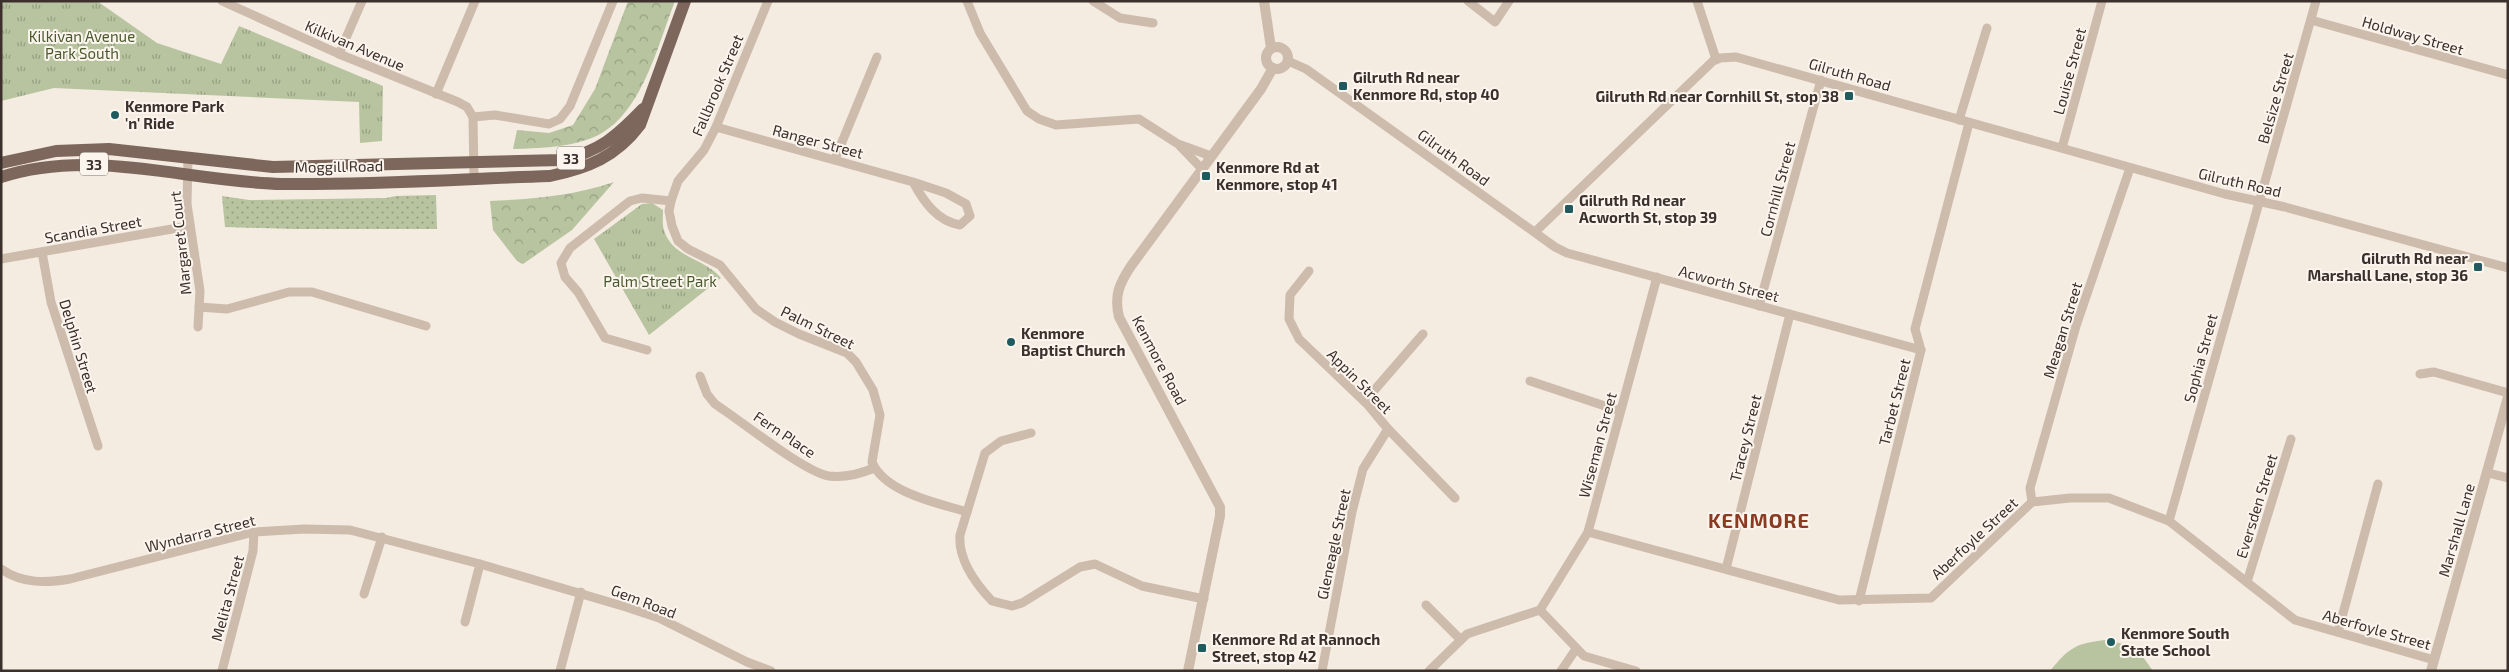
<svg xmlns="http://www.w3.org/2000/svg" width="2509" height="672" font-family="'Exo 2',sans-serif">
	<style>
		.grass { fill: url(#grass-dots) }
		.forest { fill: url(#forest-crowns) }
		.park { fill: url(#park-tufts) }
		.pitch { fill: #b8c4a0 }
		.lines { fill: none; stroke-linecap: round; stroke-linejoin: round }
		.minor { stroke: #cdbbac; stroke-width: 9 }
		.tertiary { stroke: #cdbbac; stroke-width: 10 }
		.primary { stroke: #7d675c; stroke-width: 12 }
		.poi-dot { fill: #1f5a5e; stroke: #fbf5ee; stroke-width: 2 }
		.labels { text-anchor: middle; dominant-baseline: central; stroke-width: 4; stroke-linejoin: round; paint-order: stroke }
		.shield { fill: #fbf5ee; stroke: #756b66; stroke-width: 1 }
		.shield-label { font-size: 14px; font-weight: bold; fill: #3b302b }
		.street-label { font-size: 15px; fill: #3b302b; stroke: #fbf5ee }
		.park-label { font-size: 15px; fill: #4a5a2e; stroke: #fbf5ee }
		.poi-label { font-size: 15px; font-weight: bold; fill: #3b302b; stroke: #fbf5ee; text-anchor: start }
		.district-label { font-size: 20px; font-weight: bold; letter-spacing: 1px; fill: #8c3b22; stroke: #fbf5ee }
	</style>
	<defs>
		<pattern id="grass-dots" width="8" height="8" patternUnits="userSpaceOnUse" patternTransform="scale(1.25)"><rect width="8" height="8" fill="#b8c4a0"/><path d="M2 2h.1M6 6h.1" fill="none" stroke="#97a083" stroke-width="1.8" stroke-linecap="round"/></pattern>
		<pattern id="forest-crowns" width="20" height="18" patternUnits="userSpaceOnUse" patternTransform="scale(1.25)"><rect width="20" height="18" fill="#b8c4a0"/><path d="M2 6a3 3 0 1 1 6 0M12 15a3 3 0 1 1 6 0" fill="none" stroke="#97a083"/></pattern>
		<pattern id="park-tufts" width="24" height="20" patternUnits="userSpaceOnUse" patternTransform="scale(1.25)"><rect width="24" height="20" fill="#b8c4a0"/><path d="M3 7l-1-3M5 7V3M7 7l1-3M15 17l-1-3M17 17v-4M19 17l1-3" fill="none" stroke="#97a083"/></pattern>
	</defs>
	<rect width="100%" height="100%" fill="#f4ebe1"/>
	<polygon class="grass" points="436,195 437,229 293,229 225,227 222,196 249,200 386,198 396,196"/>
	<g class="forest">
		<path d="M628,1H675C657,47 640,122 589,139C564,148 539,148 513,149L517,130L549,133L573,125L595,89Z"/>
		<path d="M614,182L572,230L523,264L517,261L493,230L490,201C533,199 573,196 614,182Z"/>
	</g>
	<g class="park">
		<polygon points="1,1 97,1 157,43 221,64 239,26 383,86 382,141 360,143 359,102 54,88 1,101"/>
		<path d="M652,203L663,210C663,216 662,224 664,230C672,258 705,258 721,278L649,335L594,239L642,204Z"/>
	</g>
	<path class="pitch" d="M2106,640L2136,647L2153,671H2050C2069,647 2077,643 2106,640Z"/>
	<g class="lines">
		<g class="minor">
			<polyline points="222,1 339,54 458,102 467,107 473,117 495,115 549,124 560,119 570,106 613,1"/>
			<polyline points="967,1 980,33 1027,111 1039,119 1056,125 1139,119 1178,144 1202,169"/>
			<polyline points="1093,1 1120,18 1153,23"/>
			<polyline points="1468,1 1495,22 1509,1"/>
			<polyline points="1697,1 1716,59"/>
			<polyline points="2311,20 2508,75"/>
			<polyline points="339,54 362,1"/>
			<polyline points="1288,61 1306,69 1555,247 1567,253 1921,350"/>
			<polyline points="436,94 475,1"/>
			<polyline points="473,117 474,179"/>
			<polyline points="1959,120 1987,28"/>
			<path d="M716,127L913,182C924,202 937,221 960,225L970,216L966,204L946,193L913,182"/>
			<polyline points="1181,145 1211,156"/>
			<polyline points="2062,148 2102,1"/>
			<polyline points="188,157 187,204 200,291 198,327"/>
			<polyline points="835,159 877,57"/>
			<polyline points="671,201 678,181 704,150 716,127 768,1"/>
			<polyline points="1535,232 1713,61 1720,58 1736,57 2225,194 2285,207 2508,268"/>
			<polyline points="42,252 51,302 98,446"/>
			<polyline points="1,259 189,226"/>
			<polyline points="1309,271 1290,295 1289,319 1299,339 1368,405 1388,429 1455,498"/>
			<polyline points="1759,306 1821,80"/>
			<polyline points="199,307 227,309 289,292 312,292 426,326"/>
			<path d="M647,350L605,338L578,292L565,277L561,263L570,248L630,201L642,198L671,201L669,211L672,226L678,241L688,249L720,265L756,309L775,322L799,334L847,353L856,362L873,390L880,415L872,462C885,493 938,503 967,512"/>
			<polyline points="2420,374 2434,372 2508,393"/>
			<path d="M700,376L707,394L715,404C740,420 804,472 829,476C845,478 860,474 874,468"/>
			<polyline points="1530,381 1620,411"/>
			<polyline points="1365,401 1423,334"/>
			<path d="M1031,433L1001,441L985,453L960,535C958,559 976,584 992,601L1012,606L1022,603L1080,567L1095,564L1142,586L1204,599"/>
			<polyline points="2488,473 2508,478"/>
			<polyline points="2032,502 2030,488 2076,326 2130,168"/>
			<polyline points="2169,521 2316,1"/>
			<polyline points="1588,532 1839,600 1931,598 2032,502 2070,498 2109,498 2169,521 2295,620 2434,660"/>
			<path d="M1,569C22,584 47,583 70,579L254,532L304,529L350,530L480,564L626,607L659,618L747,662L771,671"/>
			<polyline points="1726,569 1790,314"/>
			<polyline points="2247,582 2291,439"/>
			<polyline points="364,594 382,537"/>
			<polyline points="1859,601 1921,350 1915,329 1969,123"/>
			<polyline points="1426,605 1460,639"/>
			<polyline points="1540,610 1588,532 1657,277"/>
			<polyline points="1540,610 1584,656 1636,671"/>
			<polyline points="465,622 480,564"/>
			<polyline points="2338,632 2378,484"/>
			<polyline points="222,671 253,551 254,532"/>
			<polyline points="560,671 581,592"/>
			<polyline points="1322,671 1352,512 1363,469 1388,429"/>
			<polyline points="1429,671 1467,634 1540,610"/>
			<polyline points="1561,671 1576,649"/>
		</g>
		<g class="tertiary">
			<polyline points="1264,1 1271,48"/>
			<circle cx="1277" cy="58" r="11"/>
			<path d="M1188,671L1220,516V507L1119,317C1114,296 1119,284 1131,266L1261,89L1273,68"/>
			<polyline points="2431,671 2508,397"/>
		</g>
		<g class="primary">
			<path d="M1,163L56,151L109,149L273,167L562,160C600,151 616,137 643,109"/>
			<path d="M1,177C94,147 188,182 282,184C371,185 461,179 550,176C588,168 616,157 640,125L685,1"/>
		</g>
	</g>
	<g class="poi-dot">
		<rect x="1338" y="81" width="10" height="10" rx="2.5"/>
		<rect x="1844" y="91" width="10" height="10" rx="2.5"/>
		<circle cx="115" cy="115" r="5"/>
		<rect x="1201" y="171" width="10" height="10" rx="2.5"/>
		<rect x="1564" y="204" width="10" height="10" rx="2.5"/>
		<rect x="2473" y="262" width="10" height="10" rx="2.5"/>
		<circle cx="1011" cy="342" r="5"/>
		<circle cx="2111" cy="642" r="5"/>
		<rect x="1197" y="643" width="10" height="10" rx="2.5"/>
	</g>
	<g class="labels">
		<g class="shield">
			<rect x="557" y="146.5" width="28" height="23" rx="4"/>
			<rect x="80" y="152.5" width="28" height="23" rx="4"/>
		</g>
		<g class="shield-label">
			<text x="571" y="158">33</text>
			<text x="94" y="164">33</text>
		</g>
		<g class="street-label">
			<text transform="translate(2413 35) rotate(16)">Holdway Street</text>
			<text transform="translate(355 45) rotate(23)">Kilkivan Avenue</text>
			<text transform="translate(2069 71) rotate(-75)">Louise Street</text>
			<text transform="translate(1850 74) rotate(16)">Gilruth Road</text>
			<text transform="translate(717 85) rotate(-67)">Fallbrook Street</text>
			<text transform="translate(2275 98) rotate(-74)">Belsize Street</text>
			<text transform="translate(818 141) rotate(15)">Ranger Street</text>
			<text transform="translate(1454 157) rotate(36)">Gilruth Road</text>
			<text transform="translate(339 166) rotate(-1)">Moggill Road</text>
			<text transform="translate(2240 182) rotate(13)">Gilruth Road</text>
			<text transform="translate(1777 189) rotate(-75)">Cornhill Street</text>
			<text transform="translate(93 229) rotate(-10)">Scandia Street</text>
			<text transform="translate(180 243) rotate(-96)">Margaret Court</text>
			<text transform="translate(1729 283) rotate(15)">Acworth Street</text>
			<text transform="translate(818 327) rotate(26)">Palm Street</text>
			<text transform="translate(2062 330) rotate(-73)">Meagan Street</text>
			<text transform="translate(79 346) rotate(73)">Delphin Street</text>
			<text transform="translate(2200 358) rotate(-75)">Sophia Street</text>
			<text transform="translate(1160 360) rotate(62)">Kenmore Road</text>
			<text transform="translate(1360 381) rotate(45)">Appin Street</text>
			<text transform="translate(1894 402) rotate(-76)">Tarbet Street</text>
			<text transform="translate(785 434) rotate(34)">Fern Place</text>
			<text transform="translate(1745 438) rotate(-76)">Tracey Street</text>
			<text transform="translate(1597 445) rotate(-75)">Wiseman Street</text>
			<text transform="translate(2256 506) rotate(-73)">Eversden Street</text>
			<text transform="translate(2456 530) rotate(-74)">Marshall Lane</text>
			<text transform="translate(200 533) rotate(-14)">Wyndarra Street</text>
			<text transform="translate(1974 538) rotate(-43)">Aberfoyle Street</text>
			<text transform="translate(1333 544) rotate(-78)">Gleneagle Street</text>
			<text transform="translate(227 598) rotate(-75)">Melita Street</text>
			<text transform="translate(644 601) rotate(21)">Gem Road</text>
			<text transform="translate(2377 629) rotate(16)">Aberfoyle Street</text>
		</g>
		<g class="park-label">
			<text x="82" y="36">Kilkivan Avenue<tspan x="82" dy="17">Park South</tspan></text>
			<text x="660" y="281">Palm Street Park</text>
		</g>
		<g class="poi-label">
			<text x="1353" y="77">Gilruth Rd near<tspan x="1353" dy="17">Kenmore Rd, stop 40</tspan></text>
			<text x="1839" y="96" text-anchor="end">Gilruth Rd near Cornhill St, stop 38</text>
			<text x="125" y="106">Kenmore Park<tspan x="125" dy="17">'n' Ride</tspan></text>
			<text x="1216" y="167">Kenmore Rd at<tspan x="1216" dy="17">Kenmore, stop 41</tspan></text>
			<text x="1579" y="200">Gilruth Rd near<tspan x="1579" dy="17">Acworth St, stop 39</tspan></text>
			<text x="2468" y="258" text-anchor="end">Gilruth Rd near<tspan x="2468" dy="17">Marshall Lane, stop 36</tspan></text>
			<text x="1021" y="333">Kenmore<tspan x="1021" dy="17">Baptist Church</tspan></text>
			<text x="2121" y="633">Kenmore South<tspan x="2121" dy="17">State School</tspan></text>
			<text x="1212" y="639">Kenmore Rd at Rannoch<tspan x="1212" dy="17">Street, stop 42</tspan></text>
		</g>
		<g class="district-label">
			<text x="1759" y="520">KENMORE</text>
		</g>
	</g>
	<rect width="2509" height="672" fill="none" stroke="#3b302b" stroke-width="5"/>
</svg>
